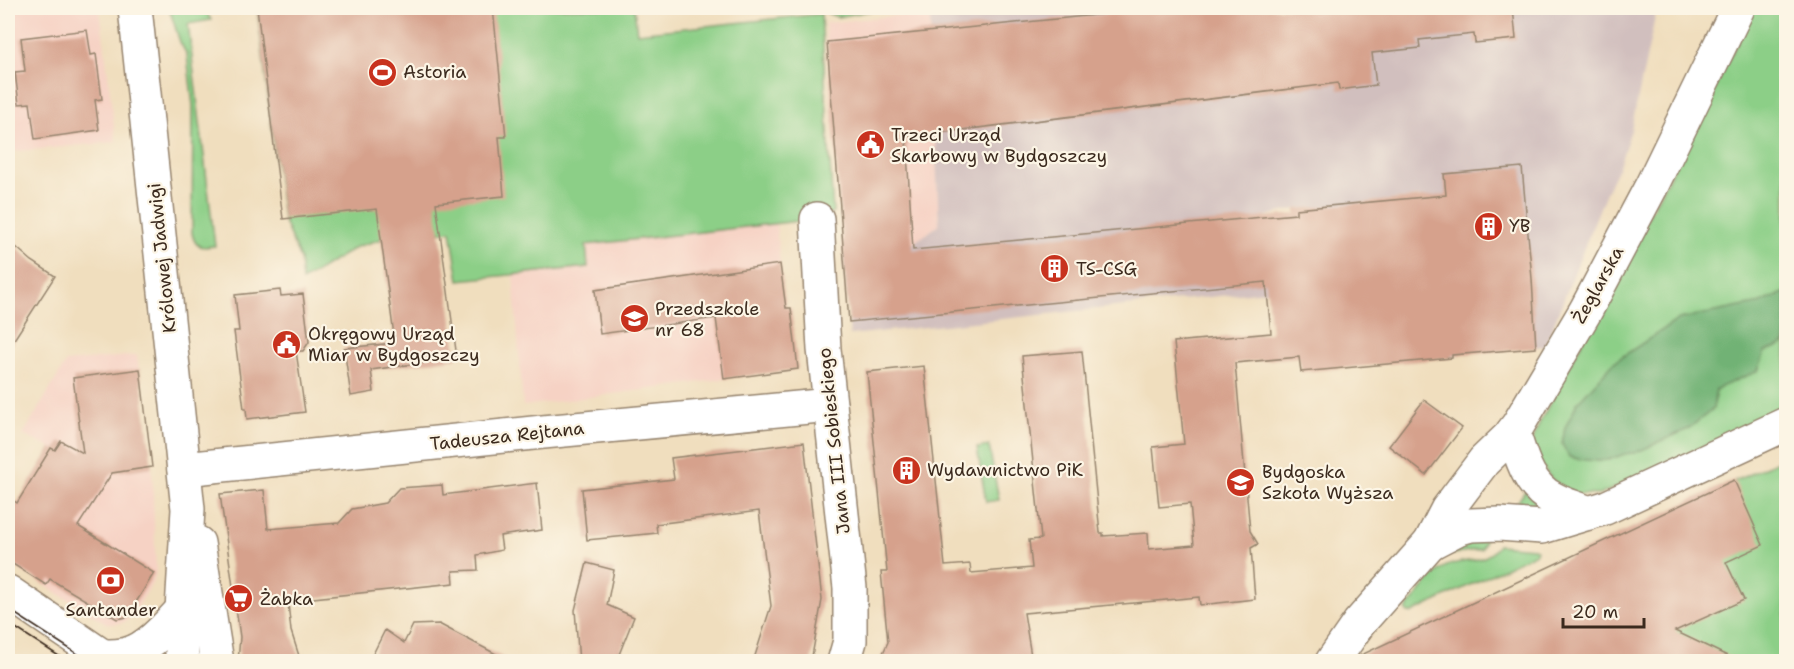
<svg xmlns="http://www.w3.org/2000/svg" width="1794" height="669" font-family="'Shantell Sans',sans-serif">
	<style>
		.built { fill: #f6d2c4 }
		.industrial { fill: #d1bfbe }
		.green { fill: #8ccf87; stroke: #647c52; stroke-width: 1.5 }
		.forest { fill: #71b274; stroke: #566e49; stroke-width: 1.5 }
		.building { fill: #d6a18c }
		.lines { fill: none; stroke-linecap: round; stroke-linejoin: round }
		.minor-casing { stroke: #96846e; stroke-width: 36 }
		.minor { stroke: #fff; stroke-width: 33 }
		.tram { stroke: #3b2a1e; stroke-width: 1.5 }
		.labels { text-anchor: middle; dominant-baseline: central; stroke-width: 4.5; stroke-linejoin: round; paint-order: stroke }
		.poi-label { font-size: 18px; fill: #3b2a1e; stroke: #fcf5e5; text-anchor: start }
		.street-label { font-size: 18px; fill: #3b2a1e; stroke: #fcf5e5 }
	</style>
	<rect width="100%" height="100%" fill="#fcf5e5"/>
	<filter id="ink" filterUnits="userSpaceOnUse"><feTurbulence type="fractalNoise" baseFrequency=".0167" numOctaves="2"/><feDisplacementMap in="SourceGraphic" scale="12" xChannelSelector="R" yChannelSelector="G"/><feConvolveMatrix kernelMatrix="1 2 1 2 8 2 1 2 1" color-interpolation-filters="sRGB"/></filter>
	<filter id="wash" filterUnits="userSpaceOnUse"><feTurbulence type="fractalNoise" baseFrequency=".008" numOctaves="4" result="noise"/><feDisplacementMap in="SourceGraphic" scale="24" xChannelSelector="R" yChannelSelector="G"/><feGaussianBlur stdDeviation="1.35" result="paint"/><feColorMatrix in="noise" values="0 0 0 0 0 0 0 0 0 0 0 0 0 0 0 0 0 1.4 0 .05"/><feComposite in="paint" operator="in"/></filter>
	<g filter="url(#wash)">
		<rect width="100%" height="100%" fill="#f0debe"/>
		<g class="built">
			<polygon points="8,8 100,8 116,142 8,152"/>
			<polygon points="930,12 939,225 902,251 843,257 825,23"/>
			<polygon points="776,223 780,264 724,379 523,406 513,275 588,267 586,245"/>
			<polygon points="137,355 152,467 156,573 153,582 132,616 123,623 111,624 106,623 12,565 76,463 51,448 23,435 66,362"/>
		</g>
		<polygon class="industrial" points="967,8 1657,8 1631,130 1618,168 1607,190 1545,346 1461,354 1452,358 1445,283 1421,197 1296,209 1262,217 1267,291 850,335 843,257 902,251 939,225 930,12"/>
		<g class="green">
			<path d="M169,8H204L211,20L188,24L215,246C201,248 195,248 192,233L193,106L187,55L180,42Z"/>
			<polygon points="257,8 634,8 637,33 821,14 833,212 817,219 586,245 588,267 459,280 451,231 385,238 356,247 302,281 300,259 283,219"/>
			<polygon points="824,8 885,8 837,17 827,13"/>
			<polygon points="1754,8 1786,8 1786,409 1599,495 1575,494 1552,480 1537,459 1532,441 1540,422 1700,118"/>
			<polygon points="989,446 999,500 986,502 977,448"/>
			<polygon points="1786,457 1786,661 1645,662 1367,654"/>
			<polygon points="1525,491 1548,512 1513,509"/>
			<polygon points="1486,539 1481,549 1441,556 1459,541"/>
			<path d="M1498,545L1534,548L1537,550L1536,553L1412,613H1408L1406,610L1408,607C1418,596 1427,581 1439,571C1456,556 1486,567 1498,545Z"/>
		</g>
		<path class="forest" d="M1786,292V343L1765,352L1758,371L1716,389L1713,409L1688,429L1635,453C1622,452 1618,458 1607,460C1594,462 1582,460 1569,457L1562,444L1565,428L1577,403L1614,362L1679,319L1761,303Z"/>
		<g id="blocks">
			<g class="building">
				<polygon points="257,8 493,8 506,137 499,137 504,196 436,203 457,358 371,370 374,392 351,396 344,348 395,343 377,209 283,219"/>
				<polygon points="1165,8 1326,8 1326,11 1353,8 1513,8 1516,39 1475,43 1474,34 1419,40 1420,48 1372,53 1376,85 1339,90 1338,83 906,137 913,250 1296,214 1296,209 1446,195 1444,174 1522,167 1532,279 1536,348 1452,355 1452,358 1301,372 1299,357 1235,363 1250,531 1258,544 1251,548 1255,599 1200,605 1199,597 1024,613 1032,662 879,662 888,642 881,572 887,572 867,372 924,366 945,566 970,564 971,573 1032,568 1029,540 1041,539 1022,356 1082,351 1100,533 1103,533 1103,536 1148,533 1149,549 1194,545 1190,504 1159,507 1153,447 1184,444 1174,342 1271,333 1266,282 849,322 827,42"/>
				<polygon points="87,30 91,55 96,54 102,99 95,100 99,130 35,139 30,103 19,104 15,72 25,71 21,38"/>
				<polygon points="8,240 32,261 55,276 8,349"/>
				<polygon points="780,264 786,308 791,308 798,369 724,379 716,318 600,334 595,290"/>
				<polygon points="280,290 281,296 303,294 309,342 303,351 296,351 305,412 247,419 246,409 244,409 234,331 239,331 235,295"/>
				<polygon points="140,369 152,467 112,473 78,526 154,573 127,617 117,619 50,579 46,585 8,561 8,497 17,503 51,448 55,450 61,441 83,453 73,378"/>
				<polygon points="1424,400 1462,428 1426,475 1389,446"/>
				<polygon points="804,442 822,600 811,662 753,662 771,606 759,511 656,524 657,533 587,540 582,489 674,479 671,458"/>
				<polygon points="1734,480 1763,545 1726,562 1744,600 1675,631 1740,662 1355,662 1359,656"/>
				<polygon points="537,483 542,530 500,536 502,550 477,555 478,570 453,571 454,583 304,599 304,601 288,603 291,631 301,662 238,662 240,637 220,494 264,490 268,529 339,523 352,509 385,503 399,488 442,485 443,495"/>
				<polygon points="587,563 614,570 607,605 634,617 616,662 579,662 575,610"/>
				<polygon points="439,624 511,662 369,662 385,630 404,643 413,625"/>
			</g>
		</g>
	</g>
	<g filter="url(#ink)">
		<use href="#blocks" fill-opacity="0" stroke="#96846e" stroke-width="1.5"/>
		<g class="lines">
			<defs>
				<g id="minor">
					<polyline points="135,8 188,509 182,610 182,662"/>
					<polyline points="817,219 824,349 850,588 850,641 844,662"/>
					<path d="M1513,432C1521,456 1528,487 1554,499C1565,505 1578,508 1589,513"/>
					<polyline points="184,469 543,432 830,405"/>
					<polyline points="198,543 217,662"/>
					<polyline points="1430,543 1457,529 1471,525 1499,524 1542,527 1605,508 1786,424"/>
					<polyline points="8,592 111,662"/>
					<path d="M103,656C111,656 120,656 127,654C148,649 168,625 182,610"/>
					<polyline points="1332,662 1359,623 1430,543 1447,510 1484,461 1509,437 1518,425 1586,310 1651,187 1738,8"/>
				</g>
			</defs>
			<use href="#minor" class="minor-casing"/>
			<use href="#minor" class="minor"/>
			<g class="tram">
				<polyline points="8,609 90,662"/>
				<polyline points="8,623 68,662"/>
			</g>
		</g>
	</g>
	<defs>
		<symbol id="stadium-disc" viewBox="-11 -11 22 22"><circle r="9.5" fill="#c8321e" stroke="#fcf5e5"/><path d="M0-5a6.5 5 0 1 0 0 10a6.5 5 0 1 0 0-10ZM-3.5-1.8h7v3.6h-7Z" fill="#fff"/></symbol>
		<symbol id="civic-disc" viewBox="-11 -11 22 22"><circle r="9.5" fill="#c8321e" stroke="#fcf5e5"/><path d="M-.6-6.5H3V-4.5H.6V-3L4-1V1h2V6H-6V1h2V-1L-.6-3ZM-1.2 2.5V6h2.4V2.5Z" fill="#fff"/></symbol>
		<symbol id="building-disc" viewBox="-11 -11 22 22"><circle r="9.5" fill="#c8321e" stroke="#fcf5e5"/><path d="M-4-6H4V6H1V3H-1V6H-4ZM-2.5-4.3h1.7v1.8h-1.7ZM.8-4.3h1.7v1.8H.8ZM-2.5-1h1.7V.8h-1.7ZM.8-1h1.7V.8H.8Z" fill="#fff"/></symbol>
		<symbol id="school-disc" viewBox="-11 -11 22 22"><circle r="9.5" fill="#c8321e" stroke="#fcf5e5"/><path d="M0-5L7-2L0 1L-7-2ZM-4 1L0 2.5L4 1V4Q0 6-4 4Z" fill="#fff"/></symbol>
		<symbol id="bank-disc" viewBox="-11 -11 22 22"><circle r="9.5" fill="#c8321e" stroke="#fcf5e5"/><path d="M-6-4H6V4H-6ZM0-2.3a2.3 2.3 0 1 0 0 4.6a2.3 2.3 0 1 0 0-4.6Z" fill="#fff"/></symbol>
		<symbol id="supermarket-disc" viewBox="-11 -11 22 22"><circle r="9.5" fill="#c8321e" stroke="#fcf5e5"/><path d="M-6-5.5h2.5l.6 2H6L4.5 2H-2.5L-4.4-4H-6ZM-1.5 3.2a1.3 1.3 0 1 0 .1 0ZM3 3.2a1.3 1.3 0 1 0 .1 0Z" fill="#fff"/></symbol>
	</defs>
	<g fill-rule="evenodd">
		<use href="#stadium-disc" x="366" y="56" width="33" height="33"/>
		<use href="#civic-disc" x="854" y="128" width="33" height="33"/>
		<use href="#building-disc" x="1472" y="210" width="33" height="33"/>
		<use href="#building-disc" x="1038" y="252" width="33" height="33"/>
		<use href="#school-disc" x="618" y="302" width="33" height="33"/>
		<use href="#civic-disc" x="270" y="328" width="33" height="33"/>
		<use href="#building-disc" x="890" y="454" width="33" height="33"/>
		<use href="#school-disc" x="1224" y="466" width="33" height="33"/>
		<use href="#bank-disc" x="94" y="564" width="33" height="33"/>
		<use href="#supermarket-disc" x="222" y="582" width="33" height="33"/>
	</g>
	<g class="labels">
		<g class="poi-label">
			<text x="403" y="72">Astoria</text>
			<text x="891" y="135">Trzeci Urząd<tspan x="891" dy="21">Skarbowy w Bydgoszczy</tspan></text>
			<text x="1509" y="226">YB</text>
			<text x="1076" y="269">TS-CSG</text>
			<text x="655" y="309">Przedszkole<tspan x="655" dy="21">nr 68</tspan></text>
			<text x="308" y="334">Okręgowy Urząd<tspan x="308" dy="21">Miar w Bydgoszczy</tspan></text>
			<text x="927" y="470">Wydawnictwo PiK</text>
			<text x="1262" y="472">Bydgoska<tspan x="1262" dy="21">Szkoła Wyższa</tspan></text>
			<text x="260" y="599">Żabka</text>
			<text x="111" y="610" text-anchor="middle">Santander</text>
		</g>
		<g class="street-label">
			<text transform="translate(162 258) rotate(-96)">Królowej Jadwigi</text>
			<text transform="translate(1598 285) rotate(-61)">Żeglarska</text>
			<text transform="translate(507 436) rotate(-6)">Tadeusza Rejtana</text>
			<text transform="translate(834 441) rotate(-96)">Jana III Sobieskiego</text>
		</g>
	</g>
	<rect width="1794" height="669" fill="none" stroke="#fcf5e5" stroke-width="30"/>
	<path d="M1563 618v9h81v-9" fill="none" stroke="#3b2a1e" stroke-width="3"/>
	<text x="1572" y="618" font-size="18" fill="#3b2a1e" stroke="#fcf5e5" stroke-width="4.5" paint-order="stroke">20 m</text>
</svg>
